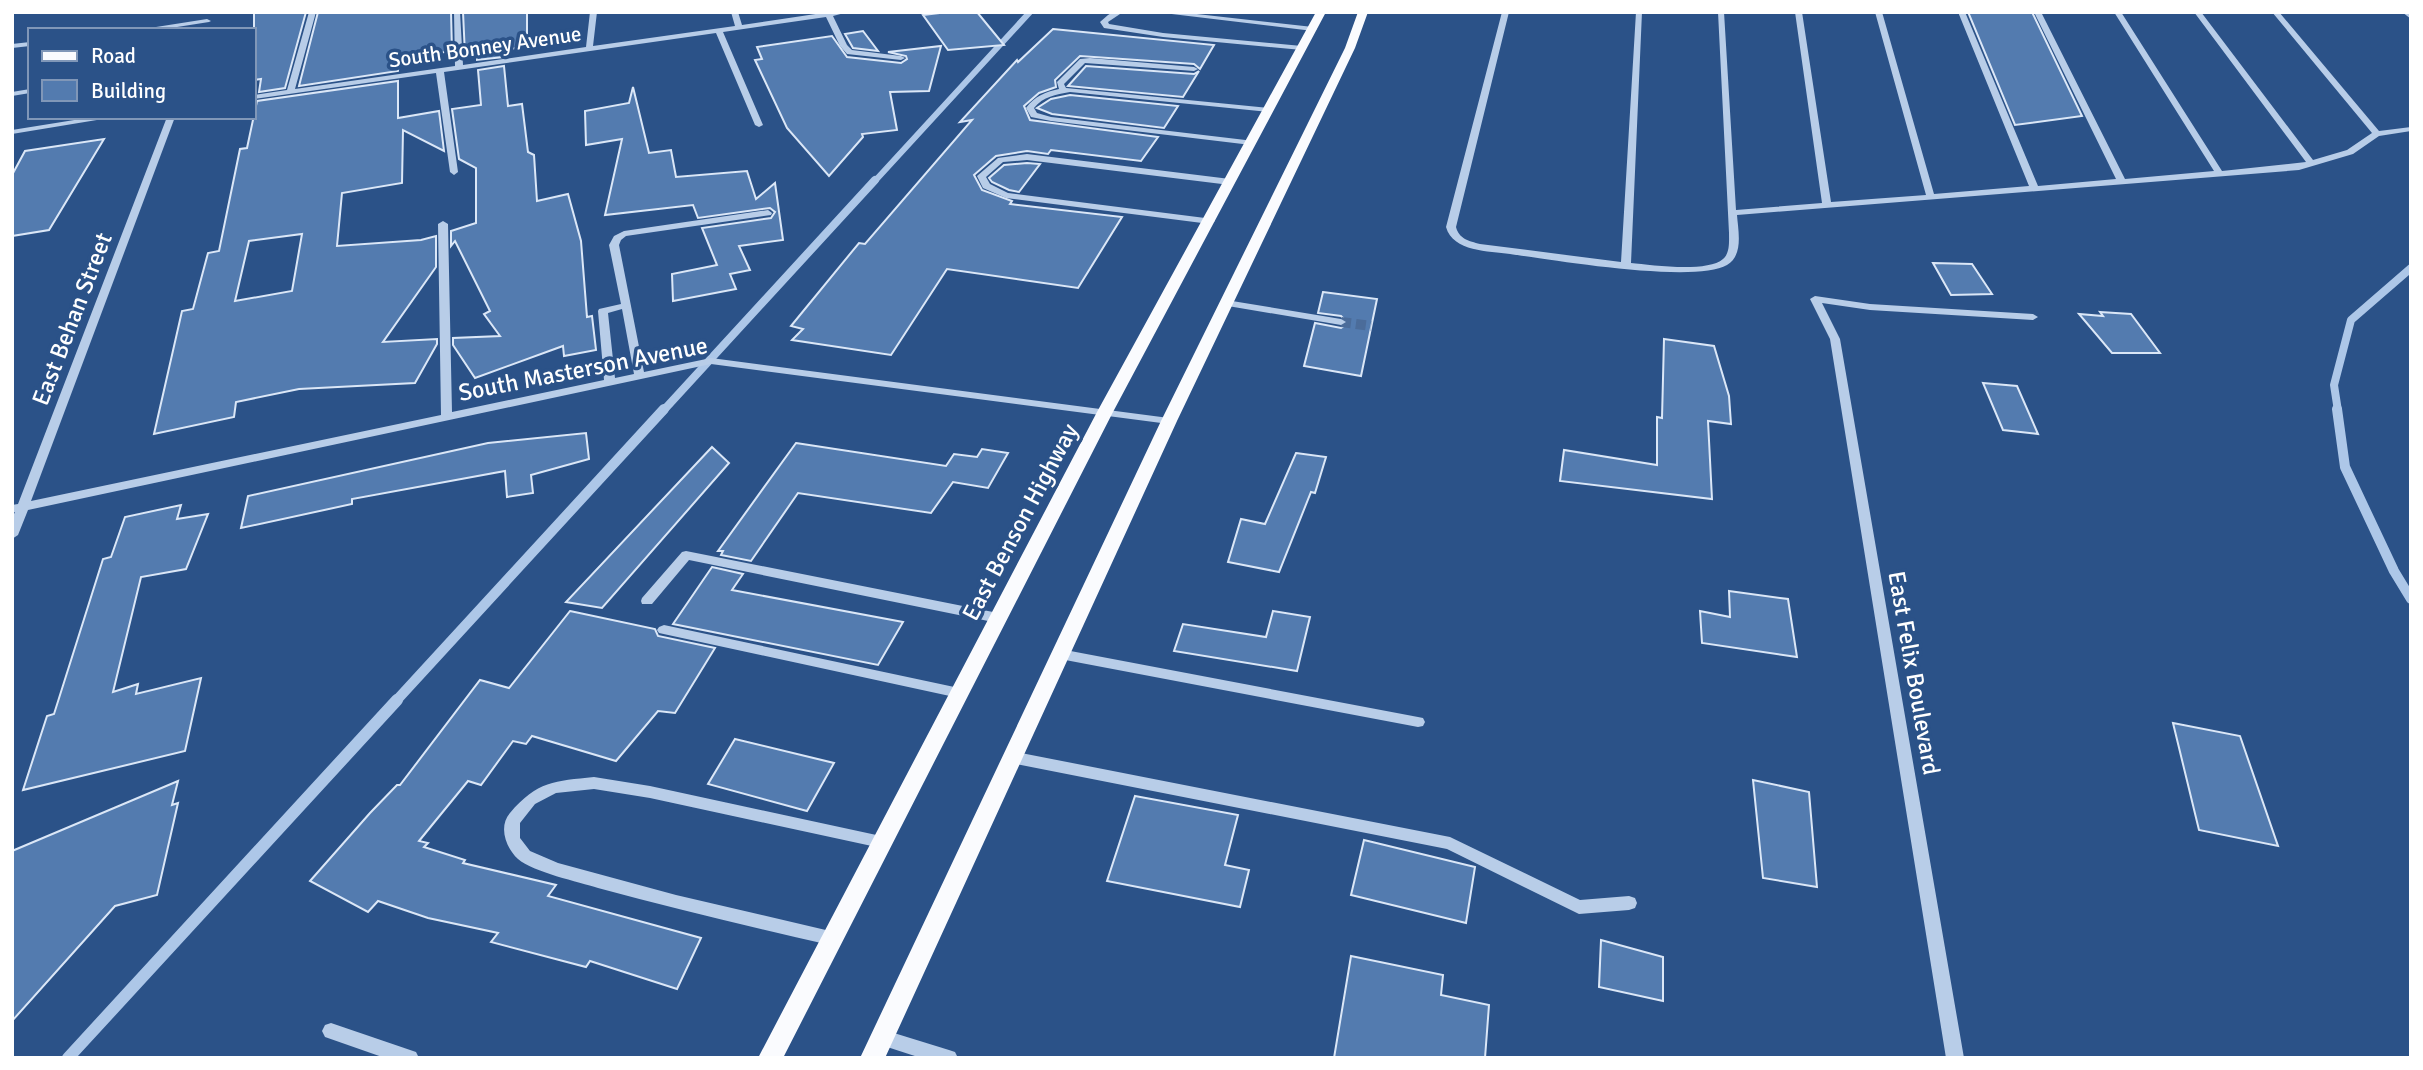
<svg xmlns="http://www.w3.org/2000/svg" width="2423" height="1070" font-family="Signika,sans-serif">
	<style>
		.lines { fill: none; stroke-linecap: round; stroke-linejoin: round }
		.stream-far3 { stroke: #adc7e8; stroke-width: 6 }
		.stream-far2 { stroke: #adc7e8; stroke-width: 8 }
		.stream-far1 { stroke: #adc7e8; stroke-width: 10 }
		.stream { stroke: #adc7e8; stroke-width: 12 }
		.building { fill: #537baf; stroke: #dbe7f7; stroke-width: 2; fill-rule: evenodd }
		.minor-tunnel { stroke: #4b6c9a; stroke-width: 10; stroke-dasharray: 10 5; stroke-linecap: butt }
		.minor { fill: #b8cde8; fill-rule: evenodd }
		.major { fill: #fafbfe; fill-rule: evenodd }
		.labels { text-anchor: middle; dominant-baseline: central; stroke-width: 7; stroke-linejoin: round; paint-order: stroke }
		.far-street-label { font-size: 21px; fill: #fff; stroke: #2b5288 }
		.street-label { font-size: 24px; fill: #fff; stroke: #2b5288 }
	</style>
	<rect width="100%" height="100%" fill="#2b5288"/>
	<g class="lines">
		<polyline class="stream-far3" points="874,182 1030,12"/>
		<g class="stream-far2">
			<polyline points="663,411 875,180"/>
			<polyline points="2338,411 2334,385 2351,320 2411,268"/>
		</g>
		<g class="stream-far1">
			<polyline points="2337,409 2345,467 2394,571 2411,599"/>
			<polyline points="395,702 664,409"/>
		</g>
		<polyline class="stream" points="68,1058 397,700"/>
	</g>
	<g class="building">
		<polygon points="254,12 306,12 285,88 259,92 261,79 254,80"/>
		<polygon points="318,12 451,12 452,51 399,59 398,71 299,86"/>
		<polygon points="463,12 527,12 527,42 524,43 524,47 502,50 503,57 477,60 477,54 465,55"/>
		<polygon points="948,12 977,12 1004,45 948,50 923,15"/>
		<polygon points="1968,12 2032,12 2082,116 2015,125"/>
		<polygon points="1053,29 1214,45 1200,69 1194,64 1080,56 1055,80 1056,87 1039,93 1024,106 1030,120 1158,137 1141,161 1051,150 1048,154 1027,151 996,156 974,175 982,190 1012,201 1010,204 1122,217 1078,288 947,269 891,355 792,340 803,329 791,326 859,243 865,244 972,120 960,122 1017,60 1018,62"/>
		<polygon points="863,31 878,51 853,48 845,34"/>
		<polygon points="832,36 847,57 901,63 907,59 906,56 888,52 941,46 929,91 890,92 897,130 862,134 863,137 829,176 787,128 755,60 762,59 757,47"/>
		<polygon points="504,66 508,106 522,104 528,152 534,155 537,201 568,194 581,241 587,317 592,316 596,350 564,356 563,346 475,378 453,345 453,338 500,336 484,314 490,311 455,241 451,246 451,231 476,223 476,168 459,159 452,109 481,105 478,70"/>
		<polygon points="1086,66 1194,74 1199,71 1183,97 1068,86"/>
		<path d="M398,81V118L439,111L444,151L403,130L402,183L342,193L337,246L421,240L436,236V267L383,342L437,339V344L415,383L299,389L236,402L234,417L154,434L182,311L193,309L208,253L219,251L240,149L247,148L257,101ZM302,234L292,291L235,301L249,241Z"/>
		<polygon points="633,87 649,153 671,150 676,177 747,171 756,199 775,183 783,240 739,246 750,270 730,274 736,289 673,301 672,274 717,265 702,228 771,218 775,212 770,208 698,218 693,205 605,215 622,139 586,145 585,111 629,103"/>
		<polygon points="1070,95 1178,106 1164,128 1052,114 1037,108 1051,99"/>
		<polygon points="104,139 49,230 12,236 12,175 25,151"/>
		<polygon points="1027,163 1040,164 1019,192 1009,190 992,182 989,178 1004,165"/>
		<polygon points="1933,263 1972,264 1992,294 1951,295"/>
		<polygon points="1323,292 1377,299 1361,376 1304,366 1315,323 1341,328 1348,323 1341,316 1318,313"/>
		<polygon points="2100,312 2131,314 2160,353 2112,353 2079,314 2103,316"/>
		<polygon points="1664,339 1714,346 1729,396 1731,424 1708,421 1712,499 1560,481 1564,450 1657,465 1657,417 1662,418"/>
		<polygon points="1983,383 2017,386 2038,434 2003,430"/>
		<polygon points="586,433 589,459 531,475 533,493 507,497 505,471 352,499 352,504 241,528 248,496 488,443"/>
		<polygon points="796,443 946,466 954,454 977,457 982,449 1008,453 988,488 953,482 931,513 798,493 751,561 721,555 723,551 718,551"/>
		<polygon points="712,447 729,463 602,608 566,602"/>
		<polygon points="1296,453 1326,457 1315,493 1311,492 1279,572 1228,562 1241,519 1265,524"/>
		<polygon points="181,505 177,519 208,514 186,569 141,577 113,692 138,684 136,694 201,678 185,751 23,790 47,716 54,714 103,559 111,557 125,517"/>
		<polygon points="712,567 743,574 732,590 903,622 878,665 673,624"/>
		<polygon points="1729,591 1788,599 1797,657 1702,643 1700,611 1730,617"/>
		<polygon points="570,611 655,629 658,636 715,648 675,713 658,711 616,761 532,736 526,744 513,741 481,785 468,781 419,841 428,843 424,847 465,860 463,863 556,885 548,896 701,938 677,989 590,961 586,967 491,942 498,933 428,918 378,901 368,912 310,881 370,813 397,785 400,785 480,680 509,688"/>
		<polygon points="1273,611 1310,617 1297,671 1174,651 1183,624 1266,637"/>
		<polygon points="2173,723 2240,736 2278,846 2199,830"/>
		<polygon points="735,739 834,763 807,811 708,784"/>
		<polygon points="1753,780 1809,792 1817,887 1763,878"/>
		<polygon points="178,781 172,805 178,803 157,895 115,906 12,1021 12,851"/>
		<polygon points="1135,796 1238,815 1225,865 1249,870 1240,907 1107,881"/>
		<polygon points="1364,840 1475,867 1466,923 1351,895"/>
		<polygon points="1601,940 1663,957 1663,1001 1599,987"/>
		<polygon points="1351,956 1443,975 1441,995 1489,1005 1485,1058 1334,1058"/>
	</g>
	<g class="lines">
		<polyline class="minor-tunnel" points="1341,322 1371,326"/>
		<g class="minor">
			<polygon points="309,12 316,12 295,89 455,66 454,12 460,12 463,65 586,47 590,12 597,12 593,46 735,26 731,12 738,12 742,25 829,12 848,12 833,16 847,45 852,50 901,56 905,58 901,60 847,54 840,46 826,17 723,32 763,125 759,127 755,125 716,33 444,72 458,172 454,175 450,172 436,73 254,99 254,95 287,90"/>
			<polygon points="1113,12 1123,12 1108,22 1109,24 1163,33 1302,46 1306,48 1302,50 1163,37 1104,28 1100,22 1108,15"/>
			<polygon points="1155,12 1179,12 1313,27 1317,29 1313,31"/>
			<path d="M1502,12H1509L1456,227C1459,239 1469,241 1480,244L1621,262L1636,12H1642L1631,263C1651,265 1707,273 1723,259C1730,253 1729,242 1729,233L1718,12H1724L1736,210L1822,203L1795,12H1802L1831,202L1926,195L1875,12H1882L1934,194L2029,186L1958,12H1965L2038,186L2116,179L2034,12H2041L2125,179L2214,171L2114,12H2121L2222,171L2306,162L2194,12H2201L2313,160L2347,150L2372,133L2272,12H2279L2379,131L2411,127V131L2379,136L2353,154L2299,170L1737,215C1738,230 1744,255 1727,265C1695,284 1552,260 1510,254C1489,251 1453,252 1446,227Z"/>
			<polygon points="2402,12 2410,12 2411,19"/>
			<polygon points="207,19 211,21 209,22 158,30 137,30"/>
			<polygon points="30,42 30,46 12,48 12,44"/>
			<path d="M1090,58L1194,67L1198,69L1194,71L1085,63L1064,84L1066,88L1269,108L1273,110L1269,112L1070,92C1055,95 1044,96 1034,108L1037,113L1051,117L1254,141L1255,143L1251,145L1051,121L1031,117L1026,108C1035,96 1045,92 1059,89L1057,82L1080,59Z"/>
			<polygon points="30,89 30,93 12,96 12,92"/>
			<polygon points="93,117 115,117 12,134 12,130"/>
			<path d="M167,117H175L31,501L441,415L438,224L443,221L448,224L452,412L604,380L598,311L599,309L621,304L609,245L614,236L624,231L768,210L772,213L771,215L626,236L621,240L619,245L644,372L711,358L1169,418L1175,421L1169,424L711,364L28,510L18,535L12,539V518L15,512L12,513V505L18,504ZM622,309L634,374L615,378L608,313Z"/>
			<polygon points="1027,154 1230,179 1234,182 1230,185 1027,160 1003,162 986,177 990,184 1008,193 1213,219 1215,221 1210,224 1006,198 983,188 977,176 998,158"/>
			<polygon points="1815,296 1870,304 2033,314 2038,317 2033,320 1870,310 1822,303 1840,339 1964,1058 1946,1058 1830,339 1810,299"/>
			<polygon points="1226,300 1341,319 1346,322 1341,325 1222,305 1221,303"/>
			<polygon points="686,551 998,613 1003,615 1005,618 1003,621 998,623 689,560 652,604 642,604 641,601 642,598 682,552"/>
			<polygon points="664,625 959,688 964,689 966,693 964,697 959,698 659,633 657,630 659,627"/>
			<polygon points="1060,649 1418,717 1423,718 1425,722 1423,726 1418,727 1060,659 1055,657 1053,654 1055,651"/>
			<polygon points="1011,751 1450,837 1580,900 1629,896 1635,898 1637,903 1635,908 1629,910 1579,914 1447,849 1011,763 1006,761 1004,757 1006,753"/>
			<path d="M594,777L650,786L881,836L886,837L889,842L886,847L881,848L650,798L594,789L556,793L535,804L520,823V838L530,851L558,863L676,895L830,931L836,933L838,938L836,943L830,945C752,927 675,909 598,888C579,882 533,872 518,859C506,848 498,827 510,813C537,781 555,781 594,777Z"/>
			<polygon points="331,1023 416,1052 419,1058 385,1058 325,1037 322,1031 325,1025"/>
			<polygon points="881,1029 949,1050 955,1052 958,1058 921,1058 881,1045 875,1043 872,1037 875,1031"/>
		</g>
		<g class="major">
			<polygon points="1316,12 1326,12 1113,412 783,1058 758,1058 1097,412"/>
			<polygon points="1358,12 1368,12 1355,48 1177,421 885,1058 860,1058 1161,421 1345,48"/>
		</g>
	</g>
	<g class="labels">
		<g class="far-street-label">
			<text transform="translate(485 47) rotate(-8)">South Bonney Avenue</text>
		</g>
		<g class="street-label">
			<text transform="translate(72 319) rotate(-69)">East Behan Street</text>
			<text transform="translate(583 369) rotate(-11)">South Masterson Avenue</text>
			<text transform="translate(1020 522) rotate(-62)">East Benson Highway</text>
			<text transform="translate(1914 673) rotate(80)">East Felix Boulevard</text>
		</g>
	</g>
	<rect width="2423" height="1070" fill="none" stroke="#ffffff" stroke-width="28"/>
	<rect x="28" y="28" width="228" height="91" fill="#2b5288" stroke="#8097b8" stroke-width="2"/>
	<rect x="42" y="51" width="35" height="10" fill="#fafbfe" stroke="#8097b8" stroke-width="2"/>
	<text x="91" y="63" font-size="21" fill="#ffffff">Road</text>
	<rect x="42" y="80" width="35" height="21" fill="#537baf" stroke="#8097b8" stroke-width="2"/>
	<text x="91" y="98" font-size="21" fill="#ffffff">Building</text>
</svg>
